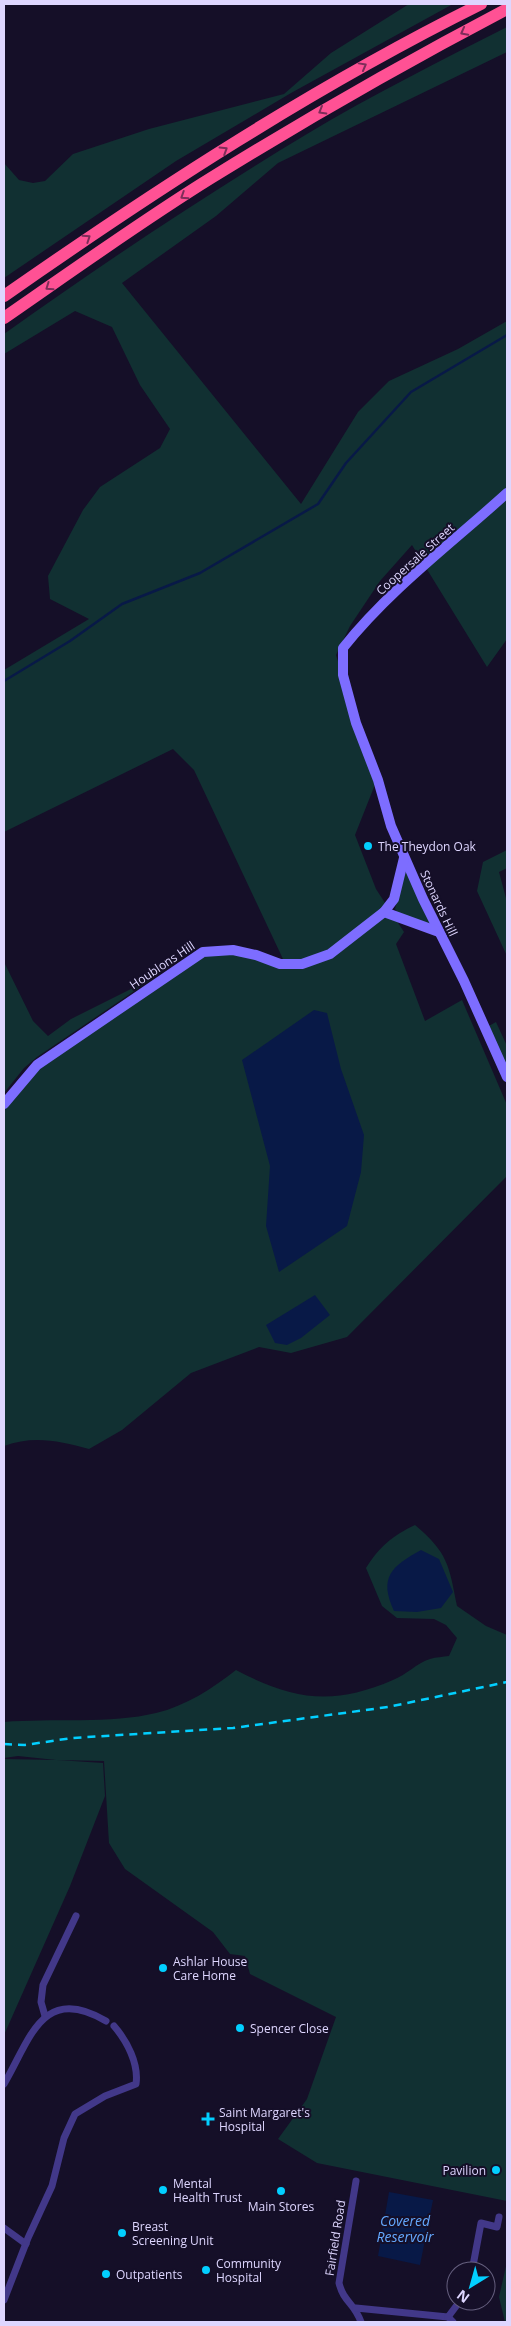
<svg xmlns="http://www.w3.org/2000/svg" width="511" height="2326" font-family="'Open Sans',sans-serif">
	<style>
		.green { fill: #113032 }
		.water { fill: #081947 }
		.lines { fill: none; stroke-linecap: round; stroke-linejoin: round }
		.stream { stroke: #081947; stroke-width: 2.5 }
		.street { stroke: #423889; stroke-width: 7 }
		.secondary { stroke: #7d6dff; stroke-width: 10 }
		.highway { stroke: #ff5194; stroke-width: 12 }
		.rail { stroke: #02cfff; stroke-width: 2.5; stroke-dasharray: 8 6; stroke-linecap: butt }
		.oneway { stroke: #7e2d59 }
		.poi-dot { fill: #02cfff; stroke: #150f28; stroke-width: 2 }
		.labels { text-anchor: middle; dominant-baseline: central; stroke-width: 4; stroke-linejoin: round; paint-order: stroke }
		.street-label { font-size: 12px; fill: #ded6ff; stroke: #150f28 }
		.poi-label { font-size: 12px; fill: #ded6ff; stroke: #150f28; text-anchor: start }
		.water-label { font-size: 14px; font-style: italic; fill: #64a9ff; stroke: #150f28 }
	</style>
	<rect width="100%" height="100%" fill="#150f28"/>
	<g class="green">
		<polygon points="409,4 453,4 291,93 176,161 4,278 4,163 19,180 33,183 45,181 73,154 149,129 284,94 331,53"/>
		<path d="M507,27V52L278,163L216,216L122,283L301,504L358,412L389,381L458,349L507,321V639L487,667L412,545L380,581L350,626L336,655L376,782L355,835L376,889L404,932L396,944L425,1021L462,1000L507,1105V1176L347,1337L291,1353L259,1347L191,1373L122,1430L89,1449C60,1441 33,1435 4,1446V1105L25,1079L202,956L219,953L283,959L194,770L173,749L4,832V670L89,619L50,599L48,576L83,510L100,487L160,448L170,429L140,385L112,327L75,311L4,354V334C102,264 204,196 307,134C372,95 440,61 507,27Z"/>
		<polygon points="507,850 507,868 499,872 507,902 507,956 477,891 483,862"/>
		<polygon points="406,869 432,927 398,913 395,909"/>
		<polygon points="4,962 33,1021 48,1036 71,1019 155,977 37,1057 24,1068 4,1093"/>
		<polygon points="496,1022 507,1046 507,1071 487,1027"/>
		<path d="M415,1525C448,1553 449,1565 457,1606L486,1626L507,1635V2201L317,2163L278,2139L307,2099L336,2017L250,1974L245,1956L230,1954L213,1932L125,1869L109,1843L104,1761L57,1760L103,1763L105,1796L70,1886L4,2035V1759L56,1760L18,1756L4,1758V1722C50,1718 112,1724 156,1713C186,1706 213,1688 236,1670C293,1700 333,1706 393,1680C406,1675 417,1663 430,1659C436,1657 443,1657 449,1656L457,1638L446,1625L434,1619L397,1618L382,1606L366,1568C380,1546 392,1536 415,1525Z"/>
		<polygon points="507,2262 507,2322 505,2322 499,2297"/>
	</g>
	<g class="water">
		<polygon points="314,1010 327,1013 341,1069 364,1135 361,1172 347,1226 279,1272 266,1226 270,1166 242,1060"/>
		<polygon points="315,1295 330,1315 301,1338 287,1345 275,1343 266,1325"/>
		<path d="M421,1550L439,1559L453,1592L441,1608L417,1612L394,1611C378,1577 392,1566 421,1550Z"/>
		<polygon points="389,2192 433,2200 420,2265 378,2256"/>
	</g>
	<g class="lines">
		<polyline class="stream" points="4,681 70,641 122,604 200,573 318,504 346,463 411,392 507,335"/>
		<g class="street">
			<polyline points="45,2016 41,2002 43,1985 76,1916"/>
			<path d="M4,2084C30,2040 42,1983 106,2021"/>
			<path d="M356,2181L339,2283C344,2303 354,2302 361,2322"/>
			<polyline points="4,2228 26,2244"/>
			<polyline points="472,2271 481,2223 497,2227 499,2217"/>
			<path d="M4,2300L28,2238L52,2186L64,2138L75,2114L105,2096L136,2084C139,2064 127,2041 114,2026"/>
			<polyline points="356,2308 448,2317 453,2322"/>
			<polyline points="448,2317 460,2301"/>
		</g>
		<g class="secondary">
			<path d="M507,493C452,543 390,589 343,648V675L356,723L378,780L391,826L423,899L464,981L507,1077"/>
			<polyline points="384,912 439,932"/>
			<polyline points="4,1104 37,1065 203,952 233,950 256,955 280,964 302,964 330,954 384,912 394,899 404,858"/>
		</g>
		<g class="highway">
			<path d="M4,296C157,189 314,87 481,4"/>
			<path d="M4,318C72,271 140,222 211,178C308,118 406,62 507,9"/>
		</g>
		<polyline class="rail" points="4,1744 25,1745 72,1738 233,1728 388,1707 507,1682"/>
	</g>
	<defs><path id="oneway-chevron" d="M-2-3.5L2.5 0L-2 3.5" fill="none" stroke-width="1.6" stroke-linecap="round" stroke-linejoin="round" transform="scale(1.25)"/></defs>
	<g class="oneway">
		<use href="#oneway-chevron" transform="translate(464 32) rotate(152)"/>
		<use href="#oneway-chevron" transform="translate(363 66) rotate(-29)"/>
		<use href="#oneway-chevron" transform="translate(322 111) rotate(150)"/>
		<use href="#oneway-chevron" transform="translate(224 150) rotate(-32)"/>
		<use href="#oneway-chevron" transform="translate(184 196) rotate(147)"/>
		<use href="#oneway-chevron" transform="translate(87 238) rotate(-34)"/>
		<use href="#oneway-chevron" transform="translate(49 287) rotate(145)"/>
	</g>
	<g class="poi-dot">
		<circle cx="368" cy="846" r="5"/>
		<circle cx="163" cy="1968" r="5"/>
		<circle cx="240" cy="2028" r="5"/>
		<path d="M205.5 2111.5h5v5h5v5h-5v5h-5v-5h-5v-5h5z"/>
		<circle cx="496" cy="2170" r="5"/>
		<circle cx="163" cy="2190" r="5"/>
		<circle cx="281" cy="2191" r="5"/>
		<circle cx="122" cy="2233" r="5"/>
		<circle cx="206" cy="2270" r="5"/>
		<circle cx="106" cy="2274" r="5"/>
	</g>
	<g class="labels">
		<g class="street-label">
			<text transform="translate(415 559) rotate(-42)">Coopersale Street</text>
			<text transform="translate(439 903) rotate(65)">Stonards Hill</text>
			<text transform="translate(162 965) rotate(-34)">Houblons Hill</text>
			<text transform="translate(335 2238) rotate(-81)">Fairfield Road</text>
		</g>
		<g class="poi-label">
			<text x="378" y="846">The Theydon Oak</text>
			<text x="173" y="1961">Ashlar House<tspan x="173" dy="14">Care Home</tspan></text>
			<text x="250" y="2028">Spencer Close</text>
			<text x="219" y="2112">Saint Margaret's<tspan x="219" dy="14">Hospital</tspan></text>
			<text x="486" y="2170" text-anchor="end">Pavilion</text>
			<text x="173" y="2183">Mental<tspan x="173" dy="14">Health Trust</tspan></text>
			<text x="281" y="2206" text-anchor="middle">Main Stores</text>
			<text x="132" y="2226">Breast<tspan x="132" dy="14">Screening Unit</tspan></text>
			<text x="216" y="2263">Community<tspan x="216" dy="14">Hospital</tspan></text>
			<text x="116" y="2274">Outpatients</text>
		</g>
		<g class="water-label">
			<text x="405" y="2220">Covered<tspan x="405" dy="16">Reservoir</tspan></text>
		</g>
	</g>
	<rect width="511" height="2326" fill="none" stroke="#ded6ff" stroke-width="10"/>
	<g transform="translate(471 2286) rotate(217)"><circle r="24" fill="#150f28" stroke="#655f7e"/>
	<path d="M0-4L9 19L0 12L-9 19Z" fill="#02cfff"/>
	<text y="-8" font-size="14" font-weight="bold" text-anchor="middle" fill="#ded6ff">N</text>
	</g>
</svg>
